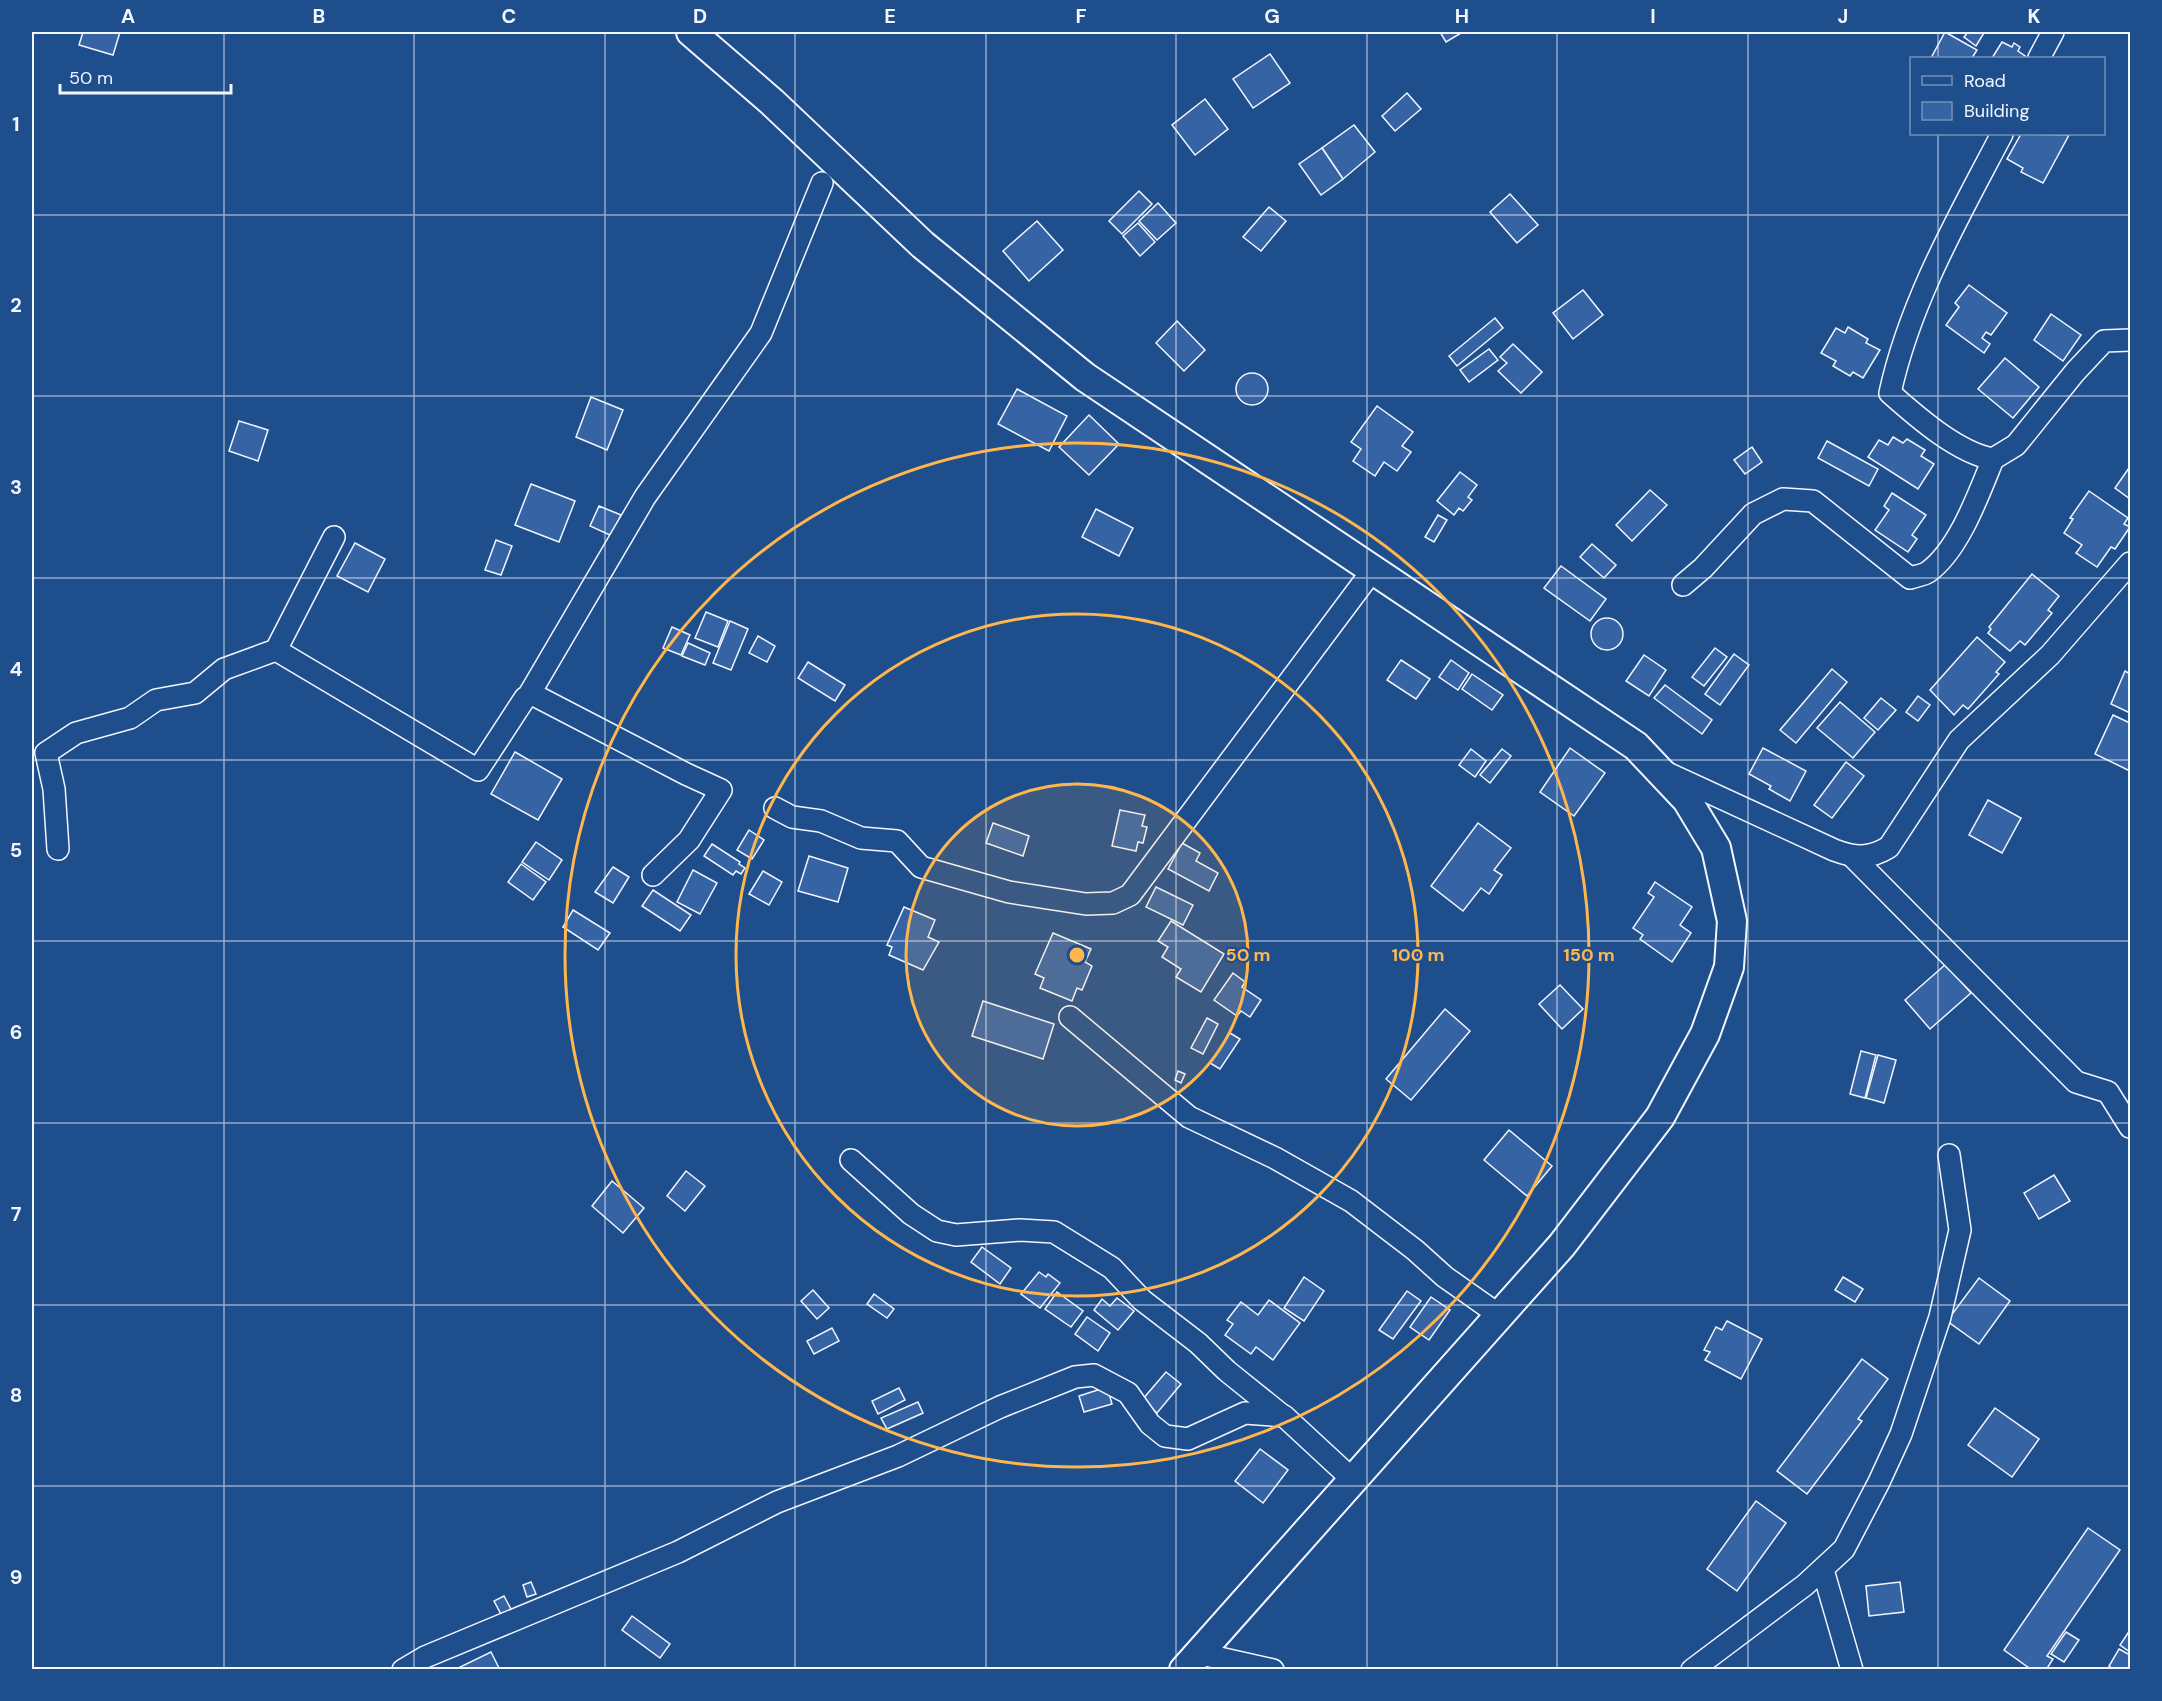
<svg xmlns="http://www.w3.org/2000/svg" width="2162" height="1701" font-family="'DM Sans',sans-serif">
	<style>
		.building { fill: #3563a3; stroke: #f2f6ff; stroke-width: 1.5 }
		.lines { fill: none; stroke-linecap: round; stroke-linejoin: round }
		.street-casing { stroke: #f2f6ff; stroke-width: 24 }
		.secondary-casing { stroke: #f2f6ff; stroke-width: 32 }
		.street { stroke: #1f4e8c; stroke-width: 21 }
		.secondary { stroke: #1f4e8c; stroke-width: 28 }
		.grid { fill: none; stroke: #f2f6ff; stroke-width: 1.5; stroke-opacity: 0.55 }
		.ring { fill: none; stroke: #ffb74d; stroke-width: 3 }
		.centre { fill: #ffb74d; stroke: #1f4e8c; stroke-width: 3 }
		.ring-label { font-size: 18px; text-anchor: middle; font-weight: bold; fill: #ffb74d; stroke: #1f4e8c; stroke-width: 4.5; stroke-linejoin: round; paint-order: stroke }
		.neatline { fill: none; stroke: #f2f6ff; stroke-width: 2 }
		.grid-label { font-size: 20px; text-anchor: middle; font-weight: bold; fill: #f2f6ff }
	</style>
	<rect width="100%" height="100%" fill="#1f4e8c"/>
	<g class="building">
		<polygon points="83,32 120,32 113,55 79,45"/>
		<polygon points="1440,32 1460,32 1461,33 1446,42"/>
		<polygon points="1945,32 1977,50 1972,58 1931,58"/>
		<polygon points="1968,32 1981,32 1984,33 1976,46 1964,37"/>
		<polygon points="2002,42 2012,47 2014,43 2020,47 2018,51 2028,58 1992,58"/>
		<polygon points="1270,54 1290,83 1253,108 1233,79"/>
		<polygon points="1407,93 1421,109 1395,131 1382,116"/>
		<polygon points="1205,99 1228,129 1195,155 1172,125"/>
		<polygon points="1354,125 1375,152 1343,179 1322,148"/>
		<polygon points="2021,134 2069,135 2043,183 2021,172 2023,168 2007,159"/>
		<polygon points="1322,148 1343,179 1321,195 1299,164"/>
		<polygon points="1139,191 1152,204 1122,234 1109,221"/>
		<polygon points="1510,194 1538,225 1517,243 1490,212"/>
		<polygon points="1158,203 1176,223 1157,240 1139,221"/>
		<polygon points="1269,207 1286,221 1261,251 1243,237"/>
		<polygon points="1037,221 1063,250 1029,281 1003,251"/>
		<polygon points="1138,223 1155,242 1140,256 1123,236"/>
		<polygon points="1969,285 2007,313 1991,335 1986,332 1982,338 1990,344 1984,353 1946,325 1959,307 1955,303"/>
		<polygon points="1583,290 1603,315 1573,339 1553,313"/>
		<polygon points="2051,314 2081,335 2063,361 2034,340"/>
		<polygon points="1495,318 1503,328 1457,366 1449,356"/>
		<polygon points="1177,321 1205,350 1184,371 1156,343"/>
		<polygon points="1848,327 1868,339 1866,343 1880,350 1863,378 1853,372 1850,376 1833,366 1836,361 1821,353 1836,328 1845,333"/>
		<polygon points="1513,344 1542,372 1521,393 1498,371 1507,363 1500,357"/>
		<polygon points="1489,349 1498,360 1469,382 1460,370"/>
		<polygon points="2005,358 2039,387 2013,418 1978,389"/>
		<circle cx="1252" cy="389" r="16"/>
		<polygon points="1017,389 1067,416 1049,451 998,424"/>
		<polygon points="591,397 623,410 607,450 576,437"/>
		<polygon points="1377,406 1413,432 1402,446 1411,452 1397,471 1384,462 1375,476 1353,461 1361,449 1351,442"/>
		<polygon points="1089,415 1119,444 1089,475 1059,447"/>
		<polygon points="239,421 268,430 258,461 229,451"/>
		<polygon points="1893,437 1903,443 1907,439 1925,450 1921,456 1934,464 1918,489 1868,457 1879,440 1888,445"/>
		<polygon points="1827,441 1878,469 1869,486 1818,458"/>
		<polygon points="1752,447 1762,462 1745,474 1734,460"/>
		<polygon points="2129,468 2130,469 2130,499 2115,488"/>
		<polygon points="1460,472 1477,485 1468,497 1472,500 1463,511 1459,508 1454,515 1437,501"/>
		<polygon points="531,484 575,501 559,542 515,525"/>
		<polygon points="1650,490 1667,505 1632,541 1616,525"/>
		<polygon points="2089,491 2128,518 2124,524 2130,527 2115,549 2111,547 2097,567 2076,553 2082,545 2064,533 2073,519 2070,518"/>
		<polygon points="1892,493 1926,515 1912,535 1917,539 1908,552 1875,530 1889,510 1884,506"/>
		<polygon points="599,506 621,515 612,536 590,526"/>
		<polygon points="1096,509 1133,528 1119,556 1082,537"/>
		<polygon points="1438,515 1447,520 1434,542 1425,537"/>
		<polygon points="496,540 512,546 501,575 485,570"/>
		<polygon points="355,543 385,559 368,592 337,576"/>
		<polygon points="1592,544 1616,565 1604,578 1580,557"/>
		<polygon points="1561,566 1606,599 1590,621 1544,588"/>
		<polygon points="2032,574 2059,596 2048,610 2052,613 2025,645 2020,641 2010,651 1988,633 1991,629 1989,627"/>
		<polygon points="706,612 728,621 718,647 695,638"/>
		<circle cx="1607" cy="634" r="16"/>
		<polygon points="730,621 748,629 731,670 713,663"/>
		<polygon points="672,627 690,635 681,655 663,648"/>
		<polygon points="758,636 775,646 767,662 749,653"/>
		<polygon points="1977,637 2005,662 1996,672 1999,674 1968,709 1963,705 1954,715 1930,690"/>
		<polygon points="688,643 710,653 705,665 682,656"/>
		<polygon points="1715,648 1727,657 1704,686 1692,677"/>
		<polygon points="1734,654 1749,665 1720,705 1705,694"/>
		<polygon points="1644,655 1666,670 1649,696 1626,681"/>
		<polygon points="1401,660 1430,679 1416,699 1387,680"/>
		<polygon points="1451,660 1469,673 1458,690 1439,677"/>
		<polygon points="808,662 845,685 835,701 798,678"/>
		<polygon points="1832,669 1847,682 1796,743 1780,730"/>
		<polygon points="2125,671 2130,674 2130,713 2111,704"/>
		<polygon points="1472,674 1503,695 1492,710 1462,689"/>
		<polygon points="1665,685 1712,720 1702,734 1654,698"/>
		<polygon points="1918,696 1930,705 1918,721 1906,712"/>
		<polygon points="1881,698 1896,710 1878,730 1864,718"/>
		<polygon points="1840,702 1875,732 1853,758 1817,728"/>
		<polygon points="2113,715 2130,723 2130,771 2095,754"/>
		<polygon points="1570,748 1605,773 1574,816 1540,792"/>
		<polygon points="1763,748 1806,771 1790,801 1769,789 1771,786 1749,774"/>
		<polygon points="1471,749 1486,761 1475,777 1459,765"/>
		<polygon points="1502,749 1511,756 1490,783 1480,775"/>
		<polygon points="515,752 562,779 538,820 491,794"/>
		<polygon points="1846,762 1864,776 1832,818 1814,805"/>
		<polygon points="1988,800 2021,818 2002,853 1969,835"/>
		<polygon points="1120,810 1145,815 1142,826 1147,827 1143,843 1138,842 1136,851 1112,846"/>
		<polygon points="993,823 1029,836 1023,856 986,843"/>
		<polygon points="1478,823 1511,848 1494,870 1502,875 1489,894 1481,888 1463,911 1431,886"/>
		<polygon points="749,830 764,840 752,859 737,850"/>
		<polygon points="536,842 562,860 549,880 522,862"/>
		<polygon points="1182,843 1200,853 1196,861 1218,873 1209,891 1168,869"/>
		<polygon points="712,844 740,862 739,864 745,868 741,874 736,871 733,875 704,856"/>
		<polygon points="809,856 848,868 838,902 798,891"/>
		<polygon points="521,864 546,882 533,900 508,882"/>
		<polygon points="613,867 629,877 613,903 595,892"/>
		<polygon points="693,870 717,883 700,914 677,902"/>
		<polygon points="763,871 782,882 769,905 749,894"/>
		<polygon points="1655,882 1692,907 1680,925 1691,933 1672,962 1640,939 1643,935 1633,928 1654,897 1648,893"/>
		<polygon points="1156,887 1193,905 1183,925 1146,907"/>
		<polygon points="653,890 691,915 680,931 642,906"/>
		<polygon points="904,907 935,920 928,937 939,942 923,970 889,955 892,947 887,945"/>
		<polygon points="573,910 610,933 598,950 563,927"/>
		<polygon points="1171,921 1224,954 1201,992 1176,977 1181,969 1162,957 1168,947 1158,941"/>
		<polygon points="1053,933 1091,949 1085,962 1092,966 1082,990 1077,988 1072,1001 1040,988 1044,978 1035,974"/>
		<polygon points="1946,964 1971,993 1930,1029 1905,1000"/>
		<polygon points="1233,973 1245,982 1242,987 1261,1000 1250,1017 1241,1011 1237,1016 1214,1000"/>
		<polygon points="1560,985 1583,1009 1562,1029 1539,1004"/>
		<polygon points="983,1001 1054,1024 1043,1059 972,1036"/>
		<polygon points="1445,1009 1470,1031 1411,1100 1386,1079"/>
		<polygon points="1207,1018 1218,1024 1203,1054 1191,1048"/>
		<polygon points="1230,1033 1240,1039 1220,1069 1210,1063"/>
		<polygon points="1861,1051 1876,1055 1865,1098 1850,1094"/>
		<polygon points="1878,1055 1896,1060 1884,1103 1866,1098"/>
		<polygon points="1178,1071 1185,1074 1181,1083 1175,1080"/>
		<polygon points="1509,1130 1552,1166 1527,1196 1484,1160"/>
		<polygon points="686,1171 705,1186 685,1211 667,1196"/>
		<polygon points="2054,1175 2070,1201 2039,1219 2024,1193"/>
		<polygon points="612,1181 644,1208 623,1233 592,1206"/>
		<polygon points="982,1247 1011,1268 1000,1284 971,1262"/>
		<polygon points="1039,1272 1046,1277 1048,1274 1060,1283 1040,1308 1021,1294"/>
		<polygon points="1304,1277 1324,1291 1304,1321 1284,1308"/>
		<polygon points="1843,1277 1863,1289 1855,1302 1835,1290"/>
		<polygon points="1979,1278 2010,1301 1979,1344 1947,1321"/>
		<polygon points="813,1290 829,1308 817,1319 801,1301"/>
		<polygon points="1407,1291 1421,1301 1393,1339 1379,1330"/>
		<polygon points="1057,1292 1083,1311 1071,1327 1045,1309"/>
		<polygon points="874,1294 894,1309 887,1318 867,1304"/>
		<polygon points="1431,1297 1450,1310 1429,1340 1410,1327"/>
		<polygon points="1117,1298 1134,1311 1118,1330 1094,1310 1102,1299 1110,1306"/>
		<polygon points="1269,1300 1300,1323 1273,1360 1256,1347 1251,1354 1225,1335 1233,1324 1227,1320 1241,1302 1258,1315"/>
		<polygon points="1087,1317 1110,1333 1098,1351 1075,1334"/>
		<polygon points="1727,1321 1762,1339 1741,1379 1705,1360 1710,1352 1704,1350 1716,1327 1722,1330"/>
		<polygon points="832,1328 839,1341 814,1354 807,1341"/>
		<polygon points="1862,1359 1888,1379 1858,1419 1862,1421 1807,1494 1777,1471"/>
		<polygon points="1166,1372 1181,1384 1157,1413 1142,1400"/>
		<polygon points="1107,1387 1112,1404 1084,1412 1079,1396"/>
		<polygon points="899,1388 905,1400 878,1414 872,1401"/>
		<polygon points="918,1402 923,1413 887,1429 881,1418"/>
		<polygon points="1995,1408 2039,1439 2012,1477 1968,1445"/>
		<polygon points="1260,1449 1288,1470 1263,1503 1235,1481"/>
		<polygon points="1756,1501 1786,1523 1737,1591 1707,1569"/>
		<polygon points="2088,1528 2120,1550 2047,1656 2053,1659 2046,1670 2032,1670 2004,1650"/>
		<polygon points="531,1582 536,1594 527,1597 523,1585"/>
		<polygon points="1900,1582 1904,1612 1869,1616 1866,1586"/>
		<polygon points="504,1596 512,1611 502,1616 494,1601"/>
		<polygon points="632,1616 670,1644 660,1658 622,1630"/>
		<polygon points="2130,1630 2130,1652 2120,1645"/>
		<polygon points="2066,1632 2079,1640 2064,1662 2051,1654"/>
		<polygon points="2119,1649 2130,1655 2130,1670 2114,1670 2109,1666"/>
		<polygon points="491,1652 500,1670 459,1670 458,1668"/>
	</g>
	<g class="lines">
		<defs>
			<g id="street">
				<polyline points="2039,58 2053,32"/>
				<path d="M2002,134C1959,216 1910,301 1890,393C1917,417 1958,453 1993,459L2016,445L2075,372L2104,341L2130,340"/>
				<path d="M1683,585L1703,568L1753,514L1783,499L1813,501L1910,578C1916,576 1924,575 1928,572C1959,550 1979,493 1993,459"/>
				<path d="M1665,772L1834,850C1855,858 1870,859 1889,847L1959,740L2050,655L2130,563"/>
				<polyline points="775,808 792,817 821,821 861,838 897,841 921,867 1009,892 1086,904 1113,903 1130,895 1372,571"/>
				<polyline points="58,849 54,789 46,753 76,733 130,718 156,700 195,693 224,669 276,650 334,537 276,650 478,770 525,698"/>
				<polyline points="1852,856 2076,1082 2108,1092 2130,1127"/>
				<polyline points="653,875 689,840 721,790 686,774 530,693 645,497 761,333 822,183"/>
				<polyline points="1070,1017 1189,1117 1275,1158 1351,1201 1415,1250 1445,1277 1499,1315"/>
				<polyline points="851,1160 911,1214 937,1231 956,1235 1020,1230 1054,1232 1112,1268 1142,1300 1198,1343 1227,1371 1283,1416"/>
				<polyline points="1823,1570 1852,1670"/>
				<polyline points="1197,1653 1273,1670"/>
				<polyline points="403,1670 425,1657 678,1552 777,1502 898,1456 1000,1407 1075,1377 1094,1375 1128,1393 1150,1424 1165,1436 1188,1439 1245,1413 1284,1416 1352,1479"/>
				<polyline points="1692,1670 1805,1585 1844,1549 1879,1482 1901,1434 1940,1317 1960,1230 1949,1155"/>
			</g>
			<polyline id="secondary" points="691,32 772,102 923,245 1085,377 1636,746 1687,800 1716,848 1732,921 1729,967 1705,1034 1660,1117 1562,1245 1184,1670"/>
		</defs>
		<use href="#street" class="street-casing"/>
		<use href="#secondary" class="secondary-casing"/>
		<use href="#street" class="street"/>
		<use href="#secondary" class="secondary"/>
	</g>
	<path class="grid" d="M224,32V1670M414,32V1670M605,32V1670M795,32V1670M986,32V1670M1176,32V1670M1367,32V1670M1557,32V1670M1748,32V1670M1938,32V58M1938,134V1670M32,215H2130M32,396H2130M32,578H2130M32,760H2130M32,941H2130M32,1123H2130M32,1305H2130M32,1486H2130"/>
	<circle cx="1077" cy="955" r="171" fill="#ffb74d" fill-opacity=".12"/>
	<g class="ring">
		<circle cx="1077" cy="955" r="171"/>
		<circle cx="1077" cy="955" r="341"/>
		<circle cx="1077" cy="955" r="512"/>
	</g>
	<circle cx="1077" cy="955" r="9" class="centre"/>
	<g class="ring-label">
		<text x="1248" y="961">50 m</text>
		<text x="1418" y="961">100 m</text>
		<text x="1589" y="961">150 m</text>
	</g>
	<rect width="2162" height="1701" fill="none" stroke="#1f4e8c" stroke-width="66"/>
	<rect x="1910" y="57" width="195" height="78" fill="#1f4e8c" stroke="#7391ba" stroke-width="1.5"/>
	<rect x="1922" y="76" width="30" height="9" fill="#1f4e8c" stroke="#7391ba" stroke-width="1.5"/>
	<text x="1964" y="87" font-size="18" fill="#f2f6ff">Road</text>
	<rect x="1922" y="102" width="30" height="18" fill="#3563a3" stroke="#7391ba" stroke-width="1.5"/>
	<text x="1964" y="117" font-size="18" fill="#f2f6ff">Building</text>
	<path d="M60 84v9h171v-9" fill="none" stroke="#f2f6ff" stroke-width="3"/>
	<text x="69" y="84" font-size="18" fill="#f2f6ff" stroke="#1f4e8c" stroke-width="4.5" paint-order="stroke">50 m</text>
	<rect x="33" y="33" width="2096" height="1635" class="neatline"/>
	<g class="grid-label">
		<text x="128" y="23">A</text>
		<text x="319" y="23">B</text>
		<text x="509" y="23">C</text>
		<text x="700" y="23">D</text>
		<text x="890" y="23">E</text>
		<text x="1081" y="23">F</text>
		<text x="1272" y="23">G</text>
		<text x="1462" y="23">H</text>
		<text x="1653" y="23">I</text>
		<text x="1843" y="23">J</text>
		<text x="2034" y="23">K</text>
		<text x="16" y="131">1</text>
		<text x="16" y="312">2</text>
		<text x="16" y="494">3</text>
		<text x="16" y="676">4</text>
		<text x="16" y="857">5</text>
		<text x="16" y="1039">6</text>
		<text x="16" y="1221">7</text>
		<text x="16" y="1402">8</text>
		<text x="16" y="1584">9</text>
	</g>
</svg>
